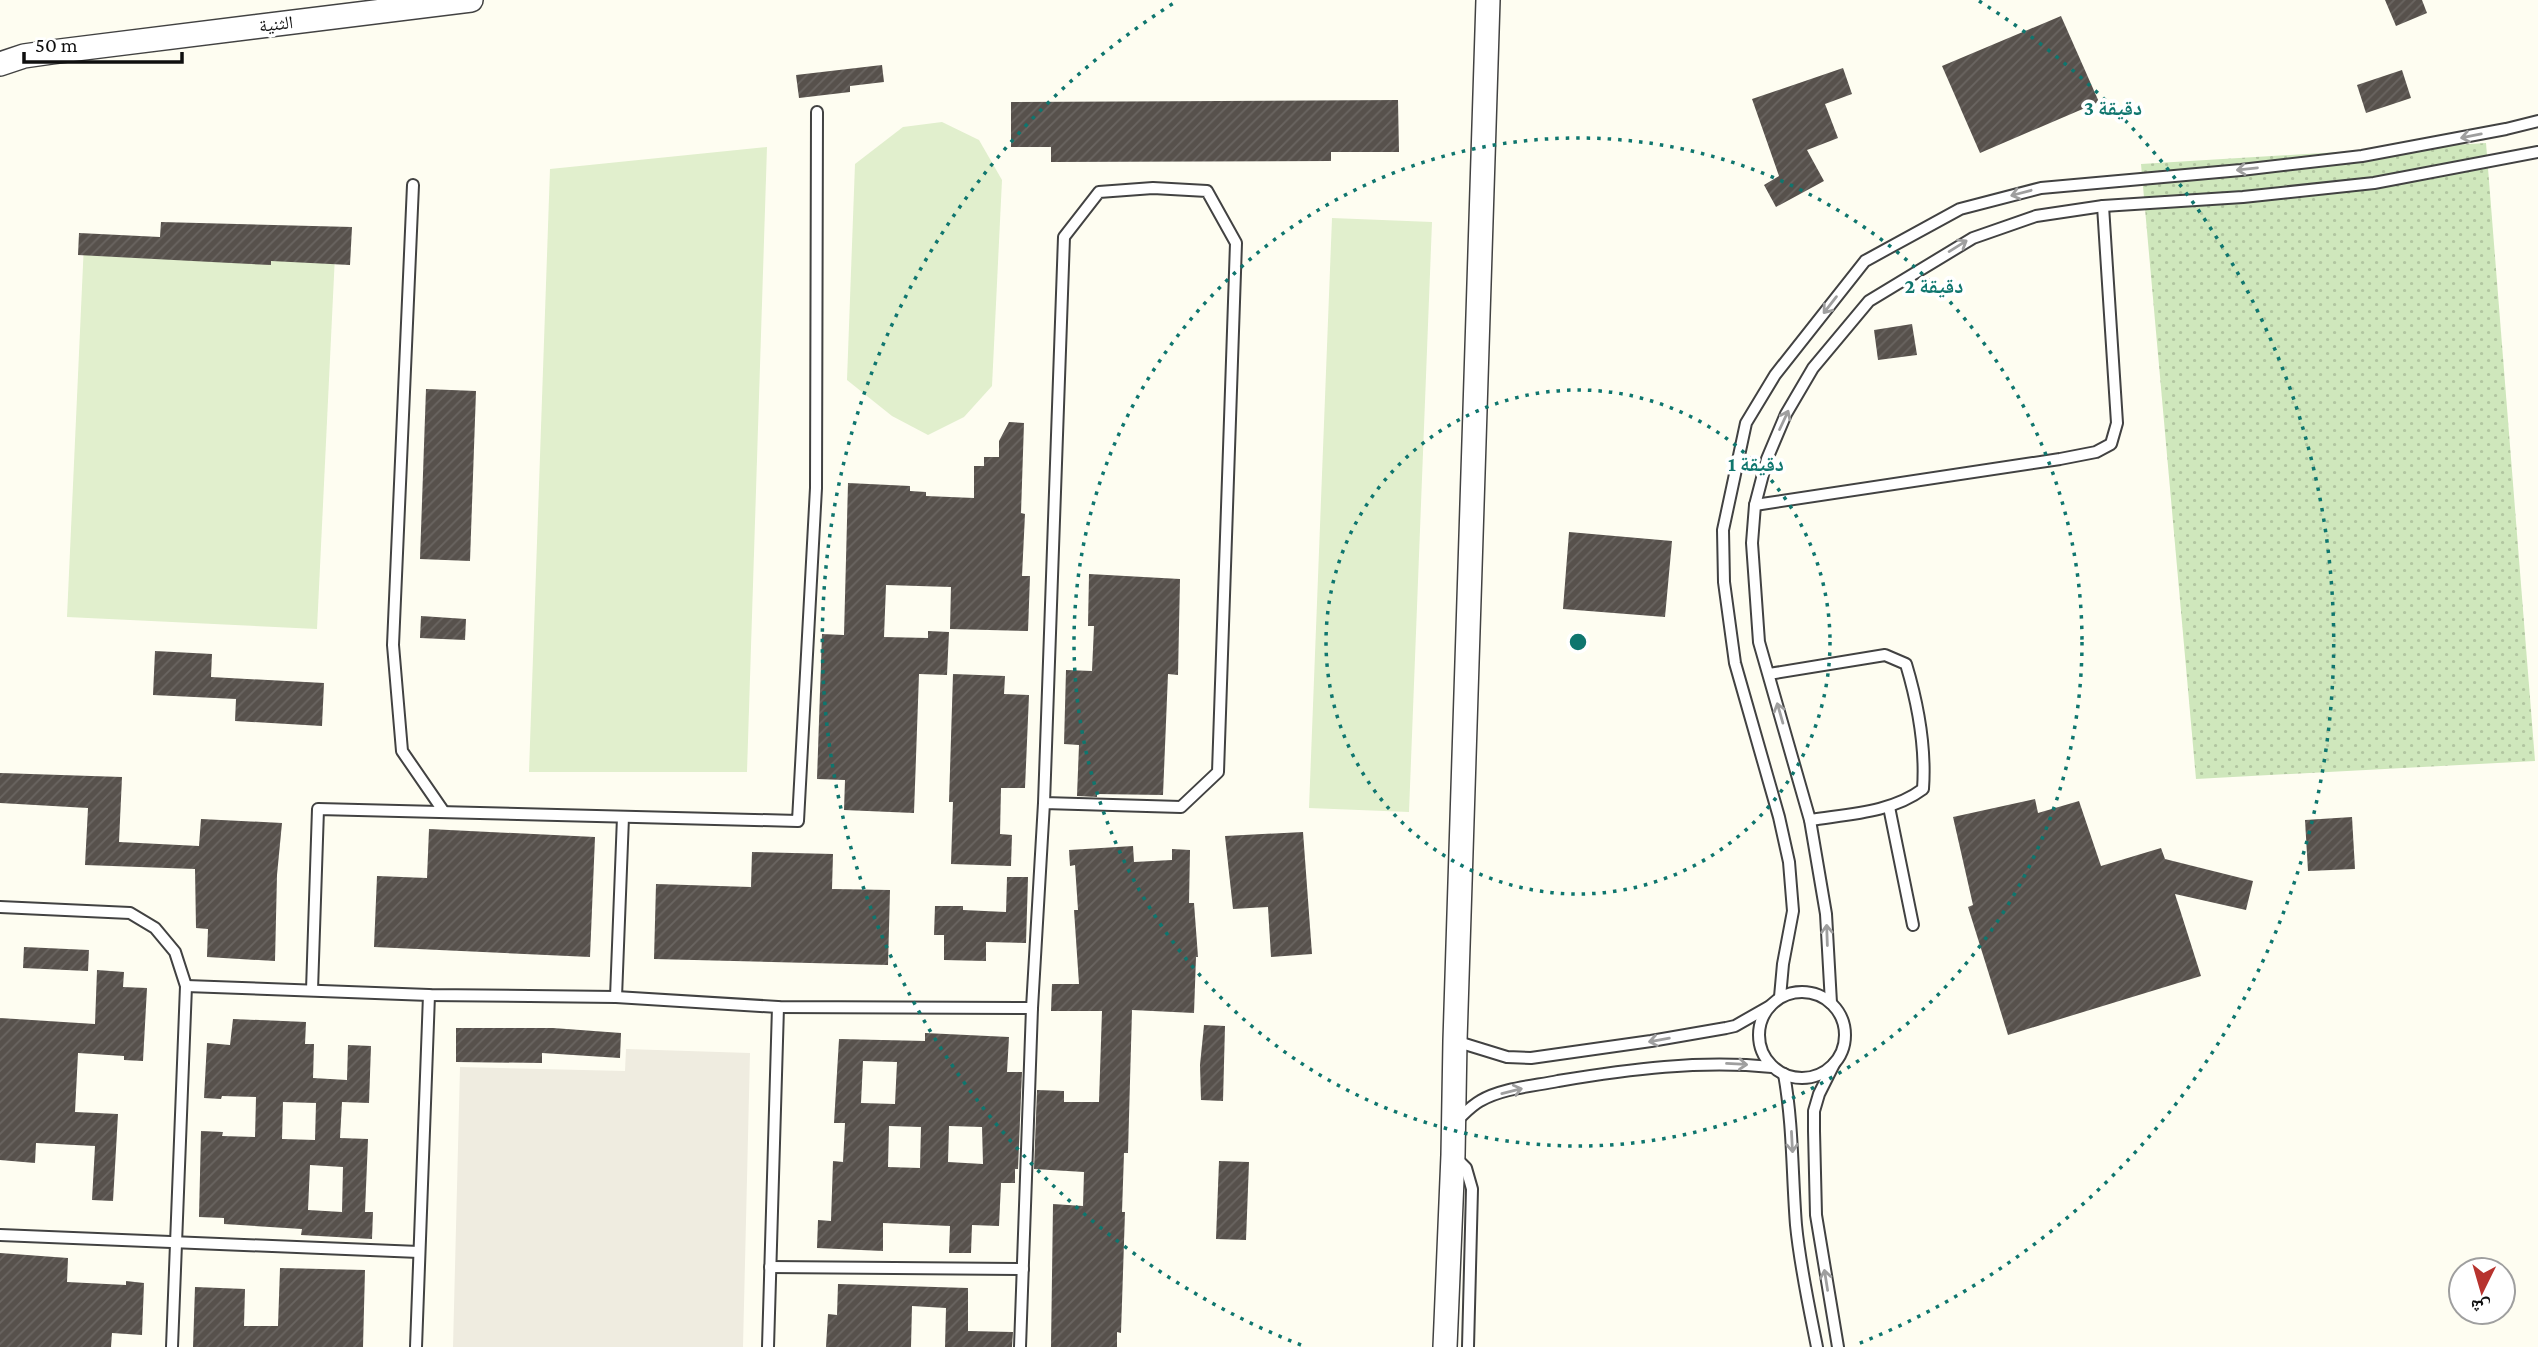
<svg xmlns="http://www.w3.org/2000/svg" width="2538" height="1347" font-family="'Crimson Pro','Noto Naskh Arabic',serif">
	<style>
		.grass { fill: url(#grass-dots) }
		.pitch { fill: #e1efcd }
		.plaza { fill: #efece0 }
		.building { fill: url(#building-hatch); fill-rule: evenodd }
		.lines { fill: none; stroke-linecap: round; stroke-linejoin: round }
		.lane-casing { stroke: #424242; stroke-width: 14 }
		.street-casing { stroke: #424242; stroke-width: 26 }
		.lane { stroke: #fff; stroke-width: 10 }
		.street { stroke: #fff; stroke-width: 23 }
		.oneway { stroke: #9f9f9f }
		.ring { fill: none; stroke: #0f766e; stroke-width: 3.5; stroke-dasharray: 3.5 7 }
		.labels { text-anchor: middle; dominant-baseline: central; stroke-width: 7; stroke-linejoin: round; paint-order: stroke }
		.street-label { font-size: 18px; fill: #0f0f0f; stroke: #fff }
		.centre { fill: #0f766e; stroke: #fff; stroke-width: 3.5 }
		.ring-label { font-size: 21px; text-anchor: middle; font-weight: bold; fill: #0f766e; stroke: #fff; stroke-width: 7; stroke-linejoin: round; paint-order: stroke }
	</style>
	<defs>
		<pattern id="grass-dots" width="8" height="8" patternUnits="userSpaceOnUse" patternTransform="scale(1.75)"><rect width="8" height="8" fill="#cfe7bc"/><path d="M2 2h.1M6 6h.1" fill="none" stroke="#b1c5a0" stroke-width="1.8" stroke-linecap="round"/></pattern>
		<pattern id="building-hatch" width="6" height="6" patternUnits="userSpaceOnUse" patternTransform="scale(1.75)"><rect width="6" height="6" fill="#57514c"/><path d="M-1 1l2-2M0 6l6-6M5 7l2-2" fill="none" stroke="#6a6561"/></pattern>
	</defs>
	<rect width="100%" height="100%" fill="#fefdf1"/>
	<polygon class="grass" points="2486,143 2535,761 2196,779 2141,164"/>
	<g class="pitch">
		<polygon points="942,122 979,140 1002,180 992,386 964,417 928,435 892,416 847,380 855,164 903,127"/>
		<polygon points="767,147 747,772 529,772 550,169"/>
		<polygon points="1332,218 1432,222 1409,812 1309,808"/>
		<polygon points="84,243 335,255 317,629 67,617"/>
	</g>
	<polygon class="plaza" points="626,1049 750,1053 743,1347 453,1347 460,1067 625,1071"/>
	<g class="building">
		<polygon points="2385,0 2422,0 2427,13 2396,26"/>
		<polygon points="2061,16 2099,102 1980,153 1942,66"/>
		<polygon points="882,65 884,82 850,86 850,92 799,98 796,75"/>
		<polygon points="1843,68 1852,94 1825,104 1838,138 1807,150 1824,181 1776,207 1764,185 1779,176 1752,99"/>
		<polygon points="2402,70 2411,98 2366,113 2357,85"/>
		<polygon points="1398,100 1399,152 1331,152 1331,161 1051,162 1051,147 1011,147 1011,102"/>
		<polygon points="161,222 352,227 350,265 271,261 271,265 231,263 78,255 79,233 160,237"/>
		<polygon points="1912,324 1917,355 1878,360 1874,330"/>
		<polygon points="426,389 476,391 470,561 420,559"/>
		<polygon points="1009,422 1024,423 1021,513 1025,514 1022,576 1030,576 1028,631 950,629 951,587 886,585 884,637 928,638 928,631 949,632 947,675 919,674 914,813 844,810 845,780 817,779 822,634 844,635 848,483 910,486 910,491 926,492 926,496 974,498 974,466 984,466 984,457 999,457 999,441"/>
		<polygon points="1569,532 1672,541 1665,617 1563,609"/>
		<polygon points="1089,574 1180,579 1178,675 1168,674 1163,795 1097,794 1097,797 1077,796 1079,745 1064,744 1066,670 1092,671 1094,626 1088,626"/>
		<polygon points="421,616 466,619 465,640 420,638"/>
		<polygon points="155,651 212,654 211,677 324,683 322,726 235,721 236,699 153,695"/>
		<polygon points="953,674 1005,676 1004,694 1029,695 1025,788 1001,788 1000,834 1012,835 1011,866 951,864 953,802 949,802"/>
		<polygon points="0,773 122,777 119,842 199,846 201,819 282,823 277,875 275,961 207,957 208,929 196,928 195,869 85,865 88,808 0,803"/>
		<polygon points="2035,799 2038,813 2079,801 2101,866 2161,848 2165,859 2253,881 2246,910 2175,894 2201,976 2008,1035 1968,907 1973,905 1953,817"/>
		<polygon points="2352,817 2355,869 2308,871 2305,820"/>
		<polygon points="429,829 595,837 590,957 374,947 377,876 427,878"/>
		<polygon points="1303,832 1312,954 1271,957 1268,907 1233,909 1225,836"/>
		<polygon points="1133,846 1134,862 1172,860 1172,849 1190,850 1189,903 1194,903 1198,957 1196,957 1194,1013 1132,1010 1128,1153 1124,1153 1122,1212 1125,1212 1121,1333 1117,1332 1117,1347 1051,1347 1053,1204 1083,1206 1084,1172 1034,1169 1037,1090 1064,1091 1064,1102 1099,1102 1102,1011 1051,1011 1052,984 1079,984 1074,910 1078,910 1075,865 1070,866 1069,850"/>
		<polygon points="752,852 833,854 832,889 890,890 888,965 654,959 656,884 751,887"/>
		<polygon points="1007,877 1028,877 1026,943 986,942 986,961 944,960 944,935 934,935 935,906 963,906 963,910 1006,912"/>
		<polygon points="24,947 89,950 88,971 23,968"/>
		<polygon points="97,970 124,972 123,987 147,988 143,1061 124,1060 124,1056 78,1053 75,1112 118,1114 113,1201 92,1200 95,1146 36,1143 35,1163 0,1160 0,1018 95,1024"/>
		<path d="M233,1019L306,1022L305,1044H314L313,1078L347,1080L348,1045L371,1046L369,1103L342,1102L340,1138L368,1139L365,1212H373L372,1239L301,1235L302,1229L224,1224V1218L199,1217L201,1131L223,1132L222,1136L255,1137L256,1097L222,1096L221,1099L204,1098L207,1043L230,1045ZM283,1102L316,1103L315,1140L282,1139ZM310,1165L343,1167L342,1212L308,1210Z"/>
		<polygon points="1204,1025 1225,1026 1223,1101 1201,1100 1200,1065"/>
		<polygon points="456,1028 553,1028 621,1033 620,1058 542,1053 542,1063 456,1062"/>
		<path d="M925,1033L1009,1037L1007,1072H1022L1018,1169H1015V1183H1001L999,1226L972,1225L971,1253H949L950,1226L883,1223V1251L817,1248L818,1220L831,1221L833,1161L843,1162L845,1123H834L839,1039L925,1041ZM863,1061L897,1062L895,1104L861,1103ZM889,1126L921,1127L920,1168L888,1167ZM949,1126L982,1127L983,1164L948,1162Z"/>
		<polygon points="1219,1161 1249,1162 1246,1240 1216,1239"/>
		<polygon points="0,1253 68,1258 67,1282 126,1285 126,1281 144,1283 142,1335 112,1333 111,1347 0,1347"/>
		<polygon points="280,1268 365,1270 363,1347 193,1347 195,1287 245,1289 244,1326 278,1326"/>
		<polygon points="838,1284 968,1288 968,1331 1013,1332 1012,1347 945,1347 946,1308 912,1306 911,1347 826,1347 828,1314 837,1315"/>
	</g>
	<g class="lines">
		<defs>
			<g id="lane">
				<polyline points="413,185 393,645 402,751 444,812"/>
				<polyline points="1755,505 2060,459 2096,452 2111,444 2117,423 2103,206"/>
				<path d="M1769,674L1885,655L1906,664C1918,704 1926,747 1923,789C1891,813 1848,814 1810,820"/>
				<polyline points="1889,807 1913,925"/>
				<polyline points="0,907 130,913 155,928 175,952 186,986 172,1347"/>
				<polyline points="186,986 429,995 616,997 778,1007 1032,1008"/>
				<polyline points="312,990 318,809 798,821 816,488 817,112"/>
				<circle cx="1802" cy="1035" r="43"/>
				<polyline points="616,997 623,817"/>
				<polyline points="1780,997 1783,964 1793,911 1789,862 1779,817 1735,663 1724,582 1723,530 1746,423 1775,375 1865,261 1960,209 2041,188 2241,170 2362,156 2506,129 2538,121"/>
				<polyline points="1831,1003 1826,914 1810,820 1759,642 1752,543 1755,505 1767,459 1786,414 1813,368 1869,301 1973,238 2036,216 2103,206 2243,197 2374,183 2538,152"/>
				<polyline points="1455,1041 1507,1057 1531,1058 1651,1041 1726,1028 1735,1026 1770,1006"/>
				<polyline points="1834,1064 1819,1094 1814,1111 1814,1131 1816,1215 1838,1347"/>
				<path d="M1784,1074C1793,1124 1792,1174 1796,1225C1800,1266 1809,1307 1817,1347"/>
				<path d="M1455,1122C1463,1115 1471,1106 1480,1101C1502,1088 1534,1086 1558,1081C1630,1069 1699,1060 1772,1067"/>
				<polyline points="1454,1156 1466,1168 1472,1189 1468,1347"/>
				<polyline points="0,1235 419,1252"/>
				<polyline points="770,1267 1023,1269"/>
				<polyline points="416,1347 429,995"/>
				<polyline points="768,1347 778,1007"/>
				<polyline points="1020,1347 1032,1008 1044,803 1064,237 1099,192 1153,188 1207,191 1236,243 1218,772 1181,807 1044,803"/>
			</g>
			<g id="street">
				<polyline points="0,64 24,56 52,52 471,0"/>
				<polyline points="1445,1347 1453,1155 1455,1041 1488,0"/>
			</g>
		</defs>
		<use href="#lane" class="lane-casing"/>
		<use href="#street" class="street-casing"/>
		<use href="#lane" class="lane"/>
		<use href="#street" class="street"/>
	</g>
	<defs><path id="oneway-shaft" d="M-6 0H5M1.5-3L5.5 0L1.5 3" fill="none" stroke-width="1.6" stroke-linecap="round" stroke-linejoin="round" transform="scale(1.75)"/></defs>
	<g class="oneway">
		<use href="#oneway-shaft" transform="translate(2471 136) rotate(169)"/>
		<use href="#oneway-shaft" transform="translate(2247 169) rotate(174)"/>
		<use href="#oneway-shaft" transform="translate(2021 193) rotate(165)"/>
		<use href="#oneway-shaft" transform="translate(1958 246) rotate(-32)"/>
		<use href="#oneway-shaft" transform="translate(1830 305) rotate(128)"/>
		<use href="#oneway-shaft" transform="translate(1784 420) rotate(-65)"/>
		<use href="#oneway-shaft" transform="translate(1780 713) rotate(-106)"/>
		<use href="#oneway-shaft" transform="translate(1827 935) rotate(-92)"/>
		<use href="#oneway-shaft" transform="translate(1659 1040) rotate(170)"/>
		<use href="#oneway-shaft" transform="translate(1737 1064) rotate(3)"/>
		<use href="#oneway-shaft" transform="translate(1512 1091) rotate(-14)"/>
		<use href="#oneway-shaft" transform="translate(1792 1142) rotate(87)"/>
		<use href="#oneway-shaft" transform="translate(1826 1280) rotate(-99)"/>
	</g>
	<g class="ring">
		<circle cx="1578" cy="642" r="252"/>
		<circle cx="1578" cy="642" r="504"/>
		<path d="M1301 1345A756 756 0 0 1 1177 1M1979 1A756 756 0 0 1 1855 1345"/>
	</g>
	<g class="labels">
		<g class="street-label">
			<text transform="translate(276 24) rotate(-7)">الثنية</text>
		</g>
	</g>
	<circle cx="1578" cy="642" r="10" class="centre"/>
	<g class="ring-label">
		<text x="2113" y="115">3 دقيقة</text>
		<text x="1934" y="293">2 دقيقة</text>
		<text x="1756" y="471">1 دقيقة</text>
	</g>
	<g transform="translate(2482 1291) rotate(185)"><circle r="33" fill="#ffffff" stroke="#9f9f9f" stroke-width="2"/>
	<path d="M0-5L12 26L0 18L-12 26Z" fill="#b7332e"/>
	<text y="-10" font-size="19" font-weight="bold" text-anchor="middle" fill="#0f0f0f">ش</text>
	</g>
	<path d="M24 52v10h158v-10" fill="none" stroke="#0f0f0f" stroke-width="3.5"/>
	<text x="35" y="52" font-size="21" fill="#0f0f0f" stroke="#ffffff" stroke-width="5" paint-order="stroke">50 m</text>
</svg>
